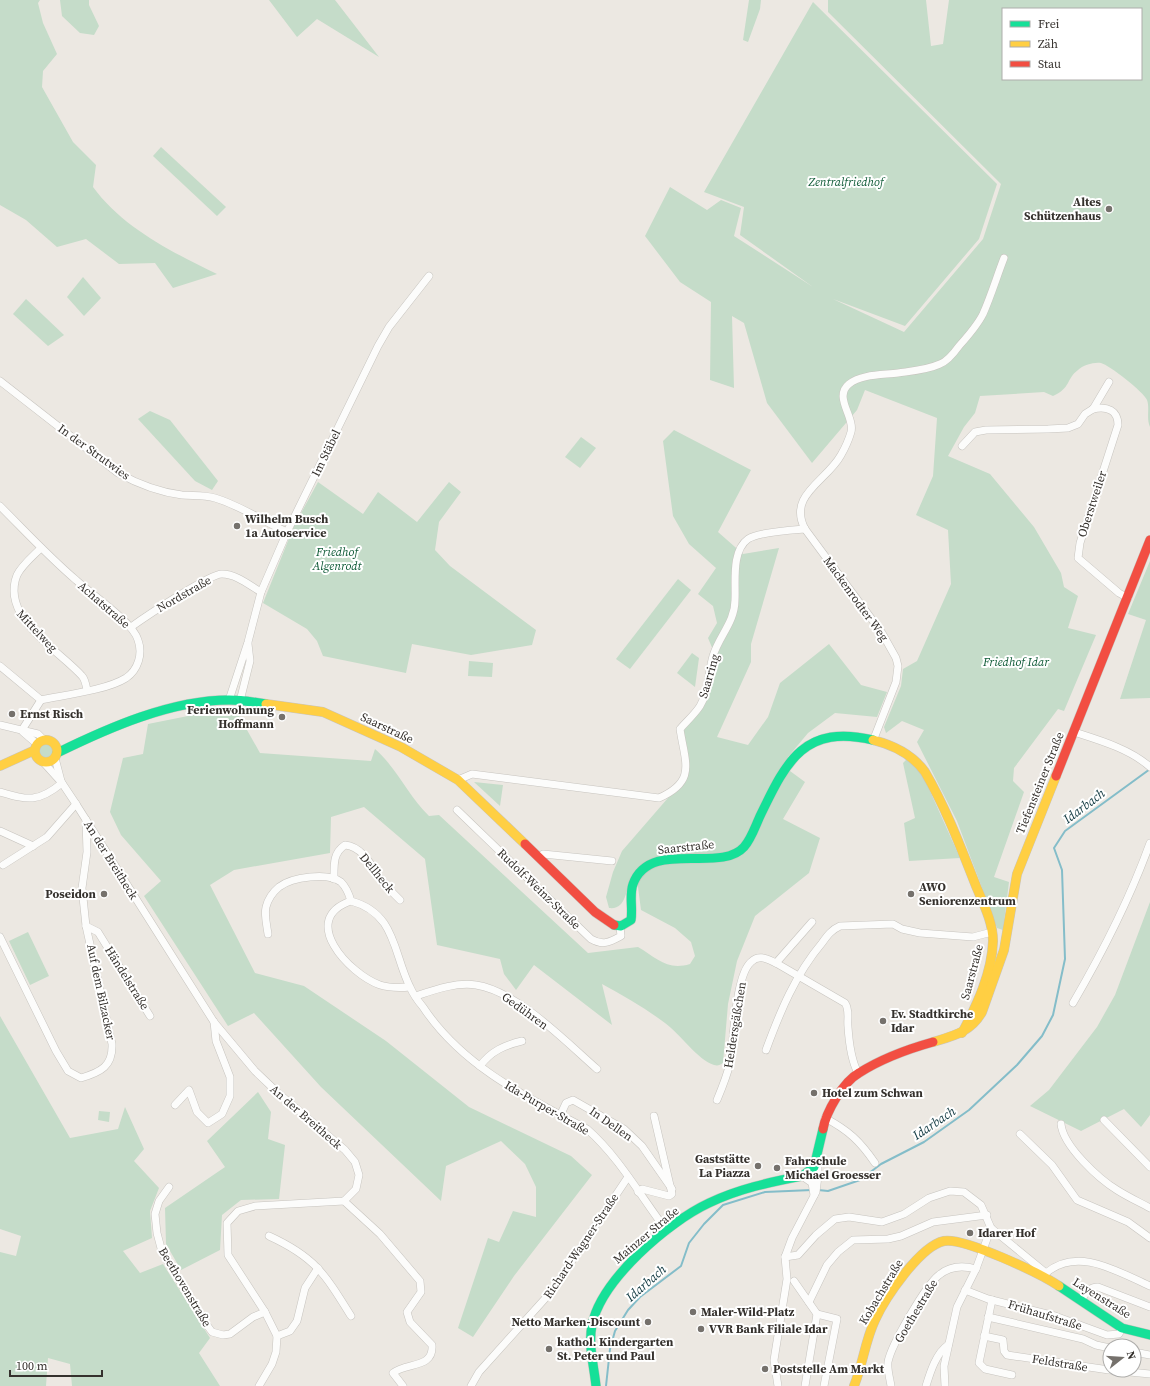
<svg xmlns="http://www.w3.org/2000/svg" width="1150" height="1386" font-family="'Source Serif 4',serif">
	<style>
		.green { fill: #c5dcc9; fill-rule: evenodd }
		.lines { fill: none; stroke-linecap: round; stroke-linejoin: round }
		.stream { stroke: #84bdc9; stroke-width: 2 }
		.street-casing { stroke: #c7c4bf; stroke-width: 8 }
		.fast-casing { stroke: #c7c4bf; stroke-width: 10 }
		.slow-casing { stroke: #c7c4bf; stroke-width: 10 }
		.jam-casing { stroke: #c7c4bf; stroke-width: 10 }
		.street { stroke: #fcfcfb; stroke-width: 7 }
		.fast { stroke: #16e098; stroke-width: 9 }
		.slow { stroke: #ffcf43; stroke-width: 9 }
		.jam { stroke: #f24e42; stroke-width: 9 }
		.poi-dot { fill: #75716c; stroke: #fff; stroke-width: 1.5 }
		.labels { text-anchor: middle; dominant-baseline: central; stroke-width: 4; stroke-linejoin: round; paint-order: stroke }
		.park-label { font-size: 12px; font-style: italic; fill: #0e5a36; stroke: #fff }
		.poi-label { font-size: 12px; font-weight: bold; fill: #35312d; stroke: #fff; text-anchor: start }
		.street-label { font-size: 12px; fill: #35312d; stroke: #fff }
		.water-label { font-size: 13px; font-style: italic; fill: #113941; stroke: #fff }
	</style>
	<rect width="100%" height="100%" fill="#ece8e2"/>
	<g class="green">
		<path d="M0,0H40L38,3L43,23L57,54L43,71L42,87L73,142L96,165L93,187C123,228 172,252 217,274L173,288L155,263L119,264L86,239L57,247L26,220L0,205Z"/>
		<polygon points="60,0 89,0 89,5 99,26 94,35 80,33 62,16"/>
		<polygon points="269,0 335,0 379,57 317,19 297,37"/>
		<polygon points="749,0 761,0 760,9 748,42 743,40"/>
		<path d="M828,0H926L931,46L943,44L949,0H1150V427C1146,418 1150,408 1147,400C1144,392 1109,365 1101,363C1094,362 1083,365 1078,370C1066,379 1071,388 1053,396L1044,392L980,396L975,413L964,427L948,456L990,474L1034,527L1061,573L1064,587L1078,596L1068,628L1096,635L1064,711L1058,709L1014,768L1013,781L1024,792L994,877L1009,882L1003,930L997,928L957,821L917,742L924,730L902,721L886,733L884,727L901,686L903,669L917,661L951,584L948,530L916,515L933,476L937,418L865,390L857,410L812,463L767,403L744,323L732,316L734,388L710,380L711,302L680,282L645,236L670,187L707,210L721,200L741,208L734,236L813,287L740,235L744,207L704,192L813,2L997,184L979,239L905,326L833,299L904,332L983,239L1001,184L828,12ZM1003,9H1141V79H1003Z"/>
		<polygon points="161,147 226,207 217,216 153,156"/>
		<polygon points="83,277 101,298 84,316 67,297"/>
		<polygon points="26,299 64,335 48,346 13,314"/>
		<polygon points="150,411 170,420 218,481 212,490 195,481 138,419"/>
		<path d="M674,430L751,470L718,532L743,554L779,548L751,644V662L717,737L748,745L768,717L780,683L829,644L861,685L887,692L877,717L835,713L808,733L788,757L790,771L805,782L783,819L820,838L809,873L755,916L737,961L728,1004L723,1063C720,1065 718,1066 714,1065C698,1060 680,1034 665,1023C645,1008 624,996 602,984L612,1025L534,965L516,990L504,974L500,959L437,945L425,859L364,807L331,817L330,853L234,870L210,885L255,973L304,986L386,1041L469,1107L571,1156L592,1175L514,1276L473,1337L458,1328L488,1238L499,1242L513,1211L536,1217V1187L525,1164L501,1141L446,1166L441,1201L321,1087L254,1013L228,1026L144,896L161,881L121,835L110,812L123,758L143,754L148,724L203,713L238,714L260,753L371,761L375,749C397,768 408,796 429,816L439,815L588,953L638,947C657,958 667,971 690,964L695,956L691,942L675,928L641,910L638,887L633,879C624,890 627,910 609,908L606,897L613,872L622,851L674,791L684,784L688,768L682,735L687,724L702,708L716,657L708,638L717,623L713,606L698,594L716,568L689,544L673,516L663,441Z"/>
		<polygon points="581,437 596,448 580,468 565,457"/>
		<polygon points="318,482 363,514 378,492 417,522 449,482 461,492 439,522 435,550 450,566 536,630 532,645 471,655 412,644 406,673 323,656 317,641 307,629 263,603 294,526"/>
		<polygon points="1150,561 1150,698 1120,699 1146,620 1128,614"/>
		<polygon points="678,579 691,590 630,669 616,659"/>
		<polygon points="692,653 699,658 695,687 677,673"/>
		<polygon points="469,661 493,663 492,677 468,676"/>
		<circle cx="46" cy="751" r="7"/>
		<polygon points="907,759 921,771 960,858 909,861 904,823 915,818 903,763"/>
		<polygon points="474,782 503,785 500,806"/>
		<polygon points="1150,902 1150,1115 1141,1127 1124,1109 1081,1131 1030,1106 1049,1090 1097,1027 1115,995"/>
		<polygon points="28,932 49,976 30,985 9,941"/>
		<polygon points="0,1016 70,1138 118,1129 125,1107 144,1149 134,1161 159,1188 150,1211 152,1238 123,1251 140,1273 163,1264 210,1338 199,1353 220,1386 72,1386 70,1364 48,1358 46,1386 0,1386 0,1252 16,1256 21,1236 0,1229"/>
		<polygon points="258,1092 271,1112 268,1139 285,1145 279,1199 241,1200 222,1215 220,1250 181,1270 166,1244 165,1208 225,1167 207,1141"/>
		<polygon points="99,1111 110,1112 109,1122 98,1120"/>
	</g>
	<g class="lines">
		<g class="stream">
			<polyline points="818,1190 828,1191 860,1180 881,1164 924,1142 969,1110 1017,1065 1042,1036 1053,1015 1065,959 1062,870 1054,848 1065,831 1150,769"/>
			<polyline points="606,1386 610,1349 615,1331 628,1310 640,1297 681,1266 689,1243 704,1224 723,1205 765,1192 812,1190"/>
		</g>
		<defs>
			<g id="street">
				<path d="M0,381L118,473C138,484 158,492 182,495C193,496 204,495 215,498C239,505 265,522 287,532"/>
				<path d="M1093,409C1107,406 1118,410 1118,425L1080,543L1078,558L1119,593L1128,598"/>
				<polyline points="962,446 975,432 986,430 1048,429 1068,428 1078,424 1085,414 1093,409 1109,382"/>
				<path d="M0,506C25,531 49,557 76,580C91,594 133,622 138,640C143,654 138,670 126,678C107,690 65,695 41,700L22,730"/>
				<path d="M41,548C33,556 22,565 17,575C0,618 59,650 82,676C85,679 86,685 87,690"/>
				<path d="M131,627C145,617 209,574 222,574C236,574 249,585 261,592"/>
				<polyline points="0,666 41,700"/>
				<polyline points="229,700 248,642 261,592 287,532 378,346 389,327 429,276"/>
				<polyline points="240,701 250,661 248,644"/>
				<polyline points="0,725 38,734 44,740"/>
				<polyline points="23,732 37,744"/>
				<path d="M1074,732C1099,740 1130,749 1150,767"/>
				<path d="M873,741L896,682L898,666L896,658L882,633L805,529C787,495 827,481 841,455C845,448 849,439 851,432C855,417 833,397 849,384C861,374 883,375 898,373C912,371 927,370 940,364C948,361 954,353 959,346C968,336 977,326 983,314C991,296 997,276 1004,258"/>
				<polyline points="55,758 61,781"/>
				<polyline points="44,763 62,783 76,804 214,1022 255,1071 277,1092 345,1150 355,1162 359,1175 356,1189 344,1201 255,1206 238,1211 227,1223 228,1255 265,1312 277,1336 276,1352 272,1364 259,1386"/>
				<path d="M458,780L472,774L659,798C697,781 685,763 680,729C686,722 695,714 700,706C709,691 708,673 713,656C719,636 735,622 735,600C736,583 731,551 748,539C758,532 792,530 805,529"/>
				<path d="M0,792C28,800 38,803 62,783"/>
				<path d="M457,810L591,939C603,946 610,942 621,936L620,927"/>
				<polyline points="0,831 33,846"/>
				<polyline points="539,857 543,854 612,861"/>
				<polyline points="3,865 47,837 76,804"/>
				<path d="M334,879C334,864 333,853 345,845C365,847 373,870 384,884C389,889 394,894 400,900"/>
				<polyline points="86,926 98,932 150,1016"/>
				<path d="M268,934C267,926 264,915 266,907C268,899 273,892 279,887C292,877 328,872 341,882C346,887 349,894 351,901"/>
				<path d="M0,937L56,1051L68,1071L81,1078C101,1072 113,1066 112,1044L86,926L82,888L87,852L86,820"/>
				<polyline points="776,963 812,922"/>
				<path d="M410,987C399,988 390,988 380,985C349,974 298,919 351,901C396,913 393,953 410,987C413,994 418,1001 423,1007C462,1066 526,1097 587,1129C619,1157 641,1197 667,1231"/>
				<path d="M416,996C434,990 456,982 476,985C517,991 566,1042 597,1069"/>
				<path d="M1073,1003C1104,950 1129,901 1150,843"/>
				<path d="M766,1050C780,1012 795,975 822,943C827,936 831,930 840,926L893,924L902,929L920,933L973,937L992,932"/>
				<path d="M480,1066C491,1051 505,1045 522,1041"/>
				<path d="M717,1100C722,1088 727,1076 730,1063C734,1040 735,976 751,962C759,954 767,959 776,963L845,1003C850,1010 847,1019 848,1027C849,1042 851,1060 858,1073"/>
				<polyline points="175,1105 189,1090 197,1112 208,1123 222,1114 230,1096 230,1077 216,1041 214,1022"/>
				<polyline points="560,1116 566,1103 573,1100 624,1129 642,1146 672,1189"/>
				<path d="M825,1118C848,1130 860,1141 875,1163"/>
				<polyline points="1104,1120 1150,1167"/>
				<path d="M1061,1124C1063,1146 1099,1179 1117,1190C1128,1197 1139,1202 1150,1208"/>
				<polyline points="1020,1134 1052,1165 1077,1200 1128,1222 1150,1238"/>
				<polyline points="802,1176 812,1183 814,1195"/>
				<polyline points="169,1187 159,1201 155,1214 157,1233 162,1252 201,1317 212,1332 223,1335 230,1334 253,1317 265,1312"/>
				<polyline points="638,1192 642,1189 669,1196 672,1194 654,1116"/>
				<path d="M344,1201L380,1234L420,1281L421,1292L407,1312L410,1322L432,1345C434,1369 406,1362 393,1373L403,1386"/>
				<path d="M269,1236C315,1257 325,1274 351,1316"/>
				<polyline points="785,1257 798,1255 816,1235 835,1219 849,1217 882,1222 904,1214 929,1198 950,1191 964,1192 981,1205 991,1228 1046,1273 1043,1277"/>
				<path d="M1046,1273C1078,1246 1118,1272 1150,1286"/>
				<polyline points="794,1281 817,1314 837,1319 824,1386"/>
				<polyline points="965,1290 988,1299 1055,1316 1107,1335 1119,1334 1122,1328"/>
				<polyline points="992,1300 979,1363 985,1369 1012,1375"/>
				<path d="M1081,1300C1086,1293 1089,1287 1098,1287L1150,1307"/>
				<polyline points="809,1302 827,1265 838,1252 853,1240 888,1239 901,1236 933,1222 987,1215"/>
				<polyline points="988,1317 1083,1339 1096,1345 1110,1348"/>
				<polyline points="277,1336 290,1331 297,1321 305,1288 318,1268"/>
				<polyline points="984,1336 1003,1340 1004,1351 1007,1355 1109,1370 1150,1374"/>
				<polyline points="1134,1352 1150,1355"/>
				<polyline points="471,1386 479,1372 551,1292 628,1177"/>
				<polyline points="778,1386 774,1360 787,1279 785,1257 792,1238 816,1192 818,1176 818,1161"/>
				<polyline points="805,1386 817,1314"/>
				<path d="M891,1386C890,1379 887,1369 888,1362C891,1345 926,1285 939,1275C950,1266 962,1265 976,1269"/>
				<path d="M926,1386C930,1373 936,1353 948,1345"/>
				<polyline points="945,1386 944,1366 957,1307 976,1269 991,1228"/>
			</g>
			<g id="fast">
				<path d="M57,753C108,728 171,700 229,700C241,700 254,702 266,704"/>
				<path d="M614,925L621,926L631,920C633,908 629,895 633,884C650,838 720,874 744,847C752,838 756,824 761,814C787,760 805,724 873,740"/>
				<polyline points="1059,1286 1122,1328 1150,1335"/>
				<path d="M596,1386C594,1366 588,1345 592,1325C601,1280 668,1222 709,1203C738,1189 770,1182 802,1176L814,1167L823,1129"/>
			</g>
			<g id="slow">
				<polyline points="266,704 323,712 401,747 458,780 525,844"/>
				<circle cx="46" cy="751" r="11"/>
				<path d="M873,740C893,745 913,755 925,772C946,808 961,848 976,886C983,903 993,922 993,941C992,973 977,1005 962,1033"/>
				<polyline points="0,766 35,750"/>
				<path d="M933,1042C953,1036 971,1032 982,1012L1004,950L1017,874L1056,776"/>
				<path d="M854,1386C863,1364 865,1341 875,1320C885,1298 920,1246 944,1241C964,1237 1041,1274 1059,1286"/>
			</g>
			<g id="jam">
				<polyline points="1056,776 1150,540"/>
				<polyline points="525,844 595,912 614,925"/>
				<path d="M823,1129C826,1112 843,1082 859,1073C881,1059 908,1049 933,1042"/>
			</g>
		</defs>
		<use href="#street" class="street-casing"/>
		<use href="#fast" class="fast-casing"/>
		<use href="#slow" class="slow-casing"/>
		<use href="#jam" class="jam-casing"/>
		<use href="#street" class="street"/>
		<use href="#fast" class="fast"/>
		<use href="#slow" class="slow"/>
		<use href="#jam" class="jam"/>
	</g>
	<g class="poi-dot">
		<circle cx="1109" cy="209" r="4"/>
		<circle cx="237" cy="526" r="4"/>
		<circle cx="12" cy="714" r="4"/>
		<circle cx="282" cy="717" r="4"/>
		<circle cx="104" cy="894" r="4"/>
		<circle cx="911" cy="894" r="4"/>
		<circle cx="883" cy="1021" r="4"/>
		<circle cx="814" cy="1093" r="4"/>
		<circle cx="758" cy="1166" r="4"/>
		<circle cx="777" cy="1168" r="4"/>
		<circle cx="970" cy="1233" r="4"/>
		<circle cx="693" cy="1312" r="4"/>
		<circle cx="648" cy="1322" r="4"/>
		<circle cx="701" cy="1329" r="4"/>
		<circle cx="549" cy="1349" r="4"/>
		<circle cx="765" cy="1369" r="4"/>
	</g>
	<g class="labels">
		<g class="park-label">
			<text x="846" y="182">Zentralfriedhof</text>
			<text x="337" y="552">Friedhof<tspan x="337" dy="14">Algenrodt</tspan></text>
			<text x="1016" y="662">Friedhof Idar</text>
		</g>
		<g class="poi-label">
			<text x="1101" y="202" text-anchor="end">Altes<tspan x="1101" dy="14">Schützenhaus</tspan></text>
			<text x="245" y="519">Wilhelm Busch<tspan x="245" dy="14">1a Autoservice</tspan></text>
			<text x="274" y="710" text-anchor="end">Ferienwohnung<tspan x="274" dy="14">Hoffmann</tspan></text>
			<text x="20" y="714">Ernst Risch</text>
			<text x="919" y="887">AWO<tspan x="919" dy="14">Seniorenzentrum</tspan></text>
			<text x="96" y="894" text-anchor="end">Poseidon</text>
			<text x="891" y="1014">Ev. Stadtkirche<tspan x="891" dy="14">Idar</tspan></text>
			<text x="822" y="1093">Hotel zum Schwan</text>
			<text x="750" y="1159" text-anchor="end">Gaststätte<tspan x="750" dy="14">La Piazza</tspan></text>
			<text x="785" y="1161">Fahrschule<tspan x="785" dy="14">Michael Groesser</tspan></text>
			<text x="978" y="1233">Idarer Hof</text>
			<text x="701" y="1312">Maler-Wild-Platz</text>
			<text x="640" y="1322" text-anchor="end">Netto Marken-Discount</text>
			<text x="709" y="1329">VVR Bank Filiale Idar</text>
			<text x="557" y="1342">kathol. Kindergarten<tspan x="557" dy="14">St. Peter und Paul</tspan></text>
			<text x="773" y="1369">Poststelle Am Markt</text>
		</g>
		<g class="street-label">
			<text transform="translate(94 452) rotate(36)">In der Strutwies</text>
			<text transform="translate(326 453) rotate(-64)">Im Stäbel</text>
			<text transform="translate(1092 504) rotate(-72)">Oberstweiler</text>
			<text transform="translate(184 594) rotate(-30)">Nordstraße</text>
			<text transform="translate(856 599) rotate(54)">Mackenrodter Weg</text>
			<text transform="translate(104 605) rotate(41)">Achatstraße</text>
			<text transform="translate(37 631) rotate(47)">Mittelweg</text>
			<text transform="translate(709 676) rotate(-74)">Saarring</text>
			<text transform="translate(387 728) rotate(25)">Saarstraße</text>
			<text transform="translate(1040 783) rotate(-68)">Tiefensteiner Straße</text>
			<text transform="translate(686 847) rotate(-6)">Saarstraße</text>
			<text transform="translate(111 860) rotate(58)">An der Breitheck</text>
			<text transform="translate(377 873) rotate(51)">Dellheck</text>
			<text transform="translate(539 889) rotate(44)">Rudolf-Weinz-Straße</text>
			<text transform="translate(972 972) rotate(-75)">Saarstraße</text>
			<text transform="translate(127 978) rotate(58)">Händelstraße</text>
			<text transform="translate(101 992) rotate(78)">Auf dem Bilzacker</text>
			<text transform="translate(525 1011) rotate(36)">Gedühren</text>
			<text transform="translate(735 1025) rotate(-81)">Heldersgäßchen</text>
			<text transform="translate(547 1108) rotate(30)">Ida-Purper-Straße</text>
			<text transform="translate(306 1117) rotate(41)">An der Breitheck</text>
			<text transform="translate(611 1124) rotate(35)">In Dellen</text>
			<text transform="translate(646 1235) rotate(-40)">Mainzer Straße</text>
			<text transform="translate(581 1246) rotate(-56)">Richard-Wagner-Straße</text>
			<text transform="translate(185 1287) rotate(59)">Beethovenstraße</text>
			<text transform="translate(881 1292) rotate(-59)">Kobachstraße</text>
			<text transform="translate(1102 1298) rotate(32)">Layenstraße</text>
			<text transform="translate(916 1311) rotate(-59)">Goethestraße</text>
			<text transform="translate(1045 1315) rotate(17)">Frühaufstraße</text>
			<text transform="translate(1060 1363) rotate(9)">Feldstraße</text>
		</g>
		<g class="water-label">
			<text transform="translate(1084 806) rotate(-37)">Idarbach</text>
			<text transform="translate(934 1123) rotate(-34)">Idarbach</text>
			<text transform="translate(646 1283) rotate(-41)">Idarbach</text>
		</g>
	</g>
	<rect x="1002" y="8" width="140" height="72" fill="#ffffff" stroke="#aeadab"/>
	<rect x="1010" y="21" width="20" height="6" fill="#16e098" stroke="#aeadab"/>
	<text x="1038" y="28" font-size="12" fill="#35312d">Frei</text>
	<rect x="1010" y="41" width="20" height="6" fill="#ffcf43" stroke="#aeadab"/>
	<text x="1038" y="48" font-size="12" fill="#35312d">Zäh</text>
	<rect x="1010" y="61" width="20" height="6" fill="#f24e42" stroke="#aeadab"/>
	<text x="1038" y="68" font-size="12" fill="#35312d">Stau</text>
	<g transform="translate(1122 1358) rotate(73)"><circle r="19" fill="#ffffff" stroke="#aeadab"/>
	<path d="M0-3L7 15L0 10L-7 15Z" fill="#75716c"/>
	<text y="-6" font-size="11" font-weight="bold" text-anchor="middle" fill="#35312d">N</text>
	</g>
	<path d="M10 1370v6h92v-6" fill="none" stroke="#35312d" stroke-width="2"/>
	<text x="16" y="1370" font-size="12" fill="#35312d" stroke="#ffffff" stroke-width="3" paint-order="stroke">100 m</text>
</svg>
